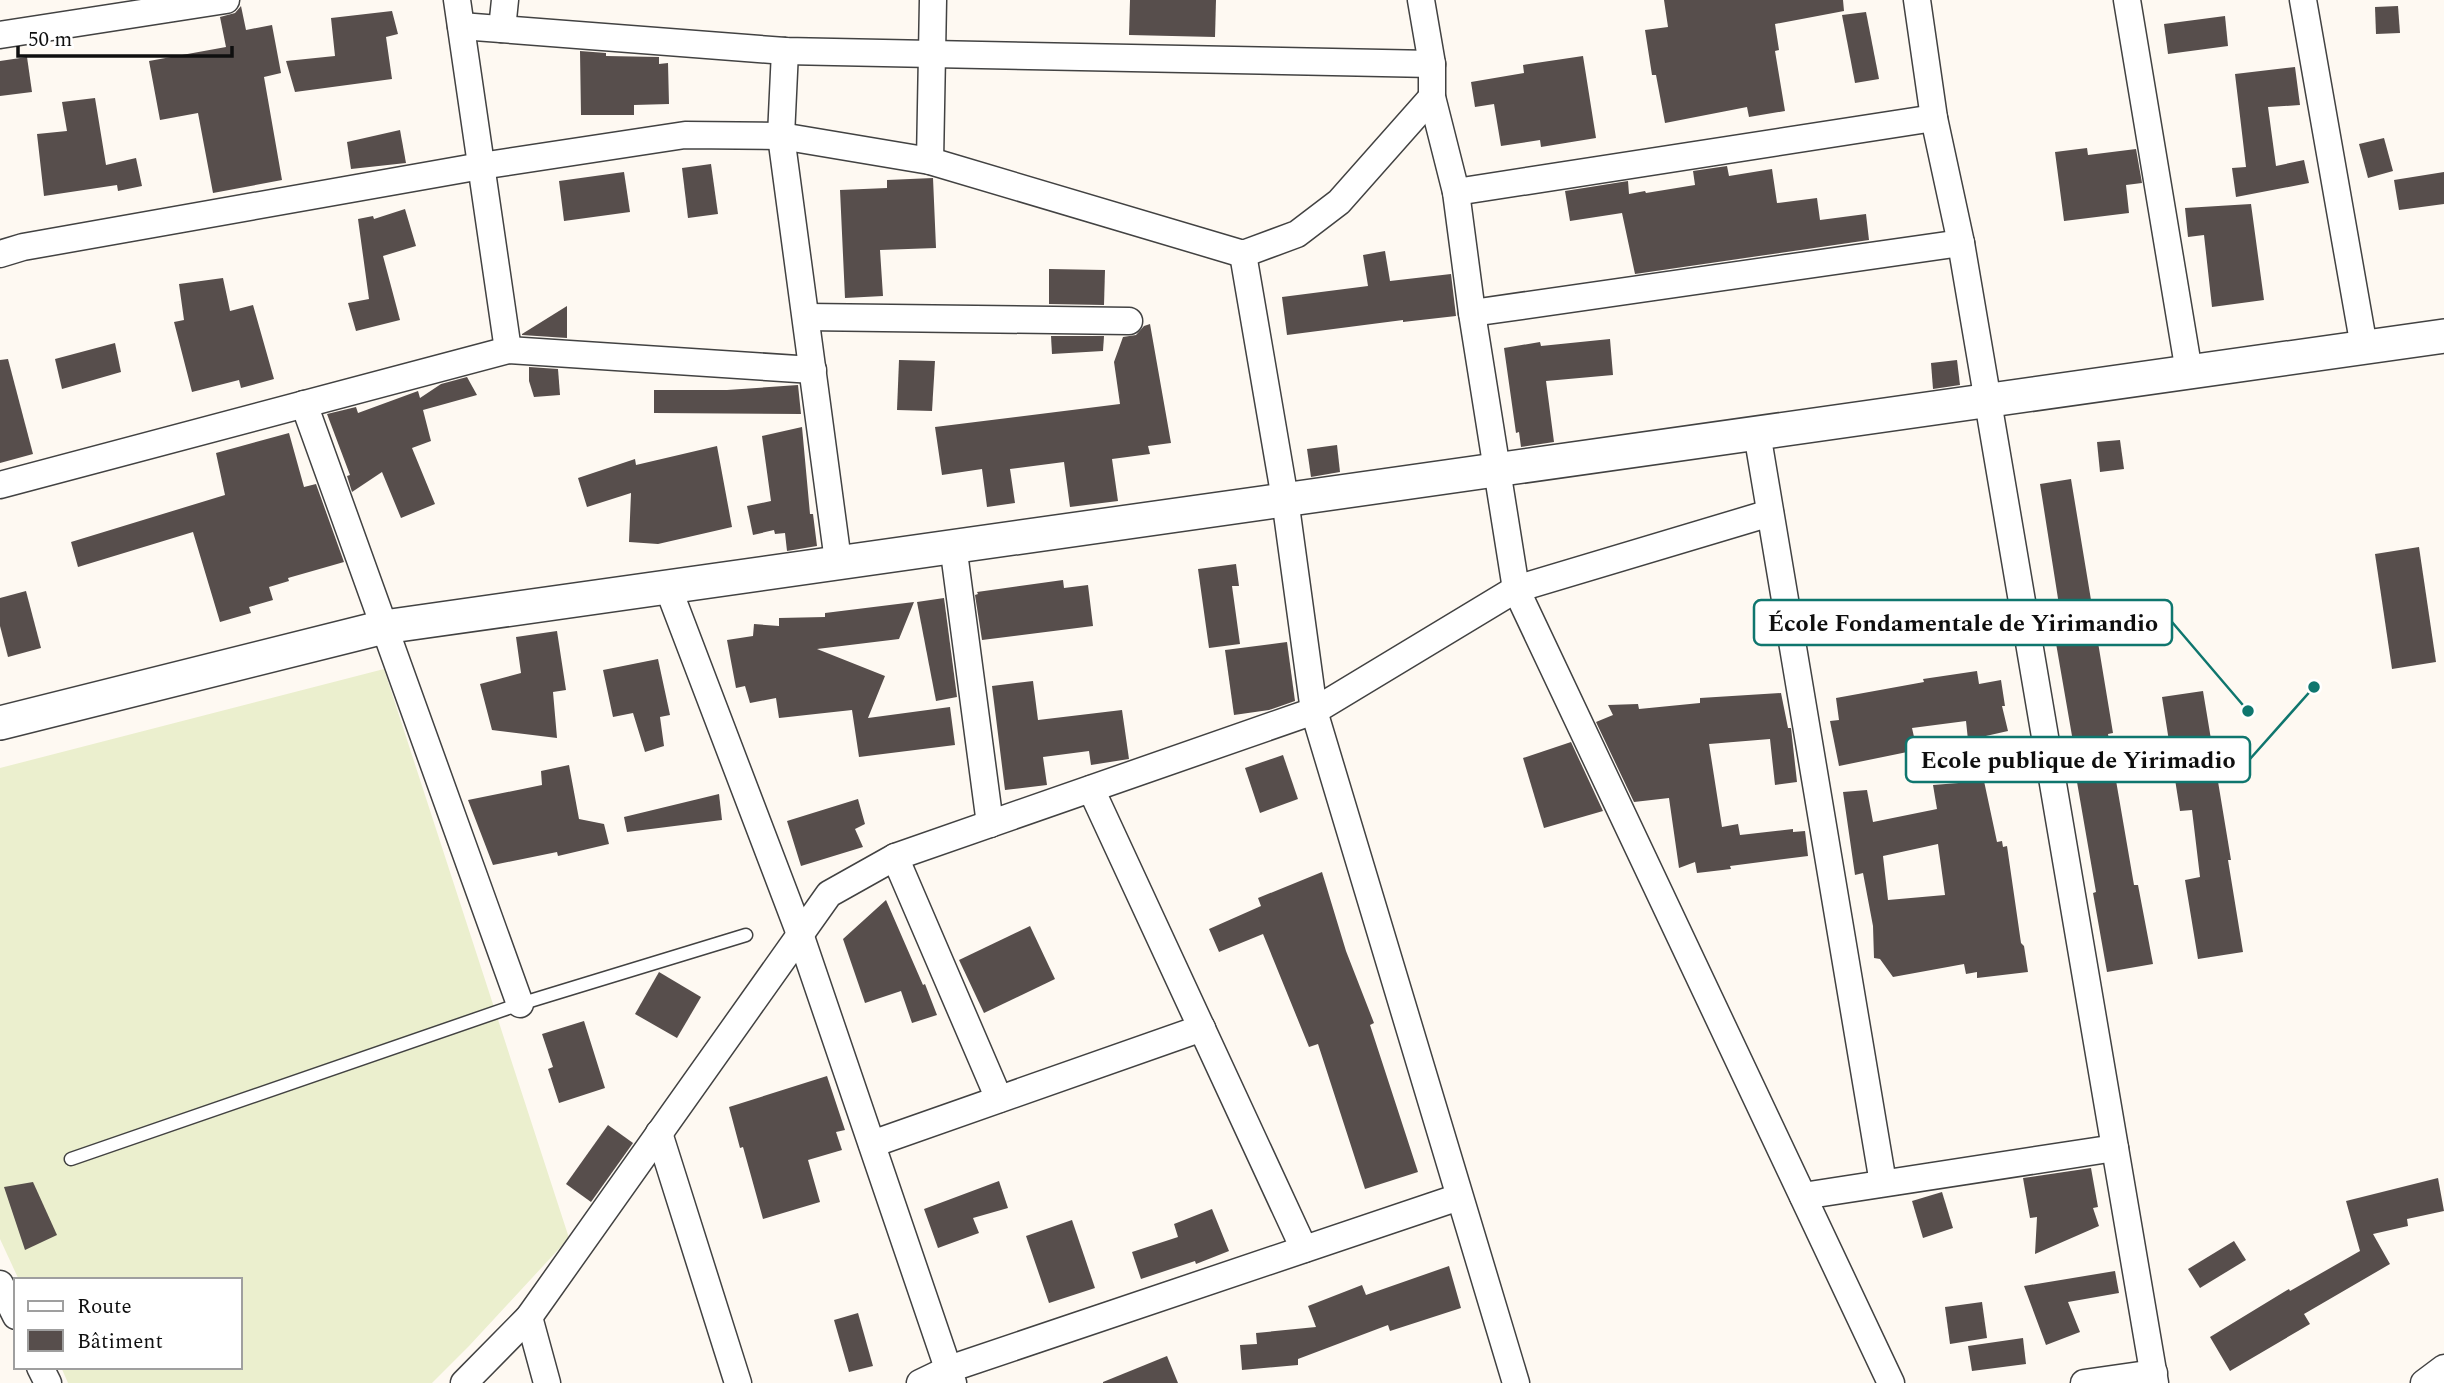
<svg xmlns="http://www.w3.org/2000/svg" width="2444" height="1383" font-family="Spectral,serif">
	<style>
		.pitch { fill: #ebefce }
		.building { fill: #574e4c; fill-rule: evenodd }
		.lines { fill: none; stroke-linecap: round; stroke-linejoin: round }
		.service-casing { stroke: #424242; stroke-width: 15 }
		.minor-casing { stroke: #424242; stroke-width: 29 }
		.tertiary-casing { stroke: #424242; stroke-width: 36 }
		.service { stroke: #fff; stroke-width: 12 }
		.minor { stroke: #fff; stroke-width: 26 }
		.tertiary { stroke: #fff; stroke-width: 33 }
		.leader { fill: none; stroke: #0f766e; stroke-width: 2.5 }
		.callout-dot { fill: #0f766e; stroke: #fff; stroke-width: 2.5 }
		.callout { fill: #fff; stroke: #0f766e; stroke-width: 2.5 }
		.callout-label { font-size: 24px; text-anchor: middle; font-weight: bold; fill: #0f0f0f }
	</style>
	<rect width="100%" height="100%" fill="#fef9f2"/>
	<polygon class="pitch" points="384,669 569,1238 469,1346 432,1383 68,1383 61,1367 240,1367 240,1280 19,1280 0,1239 0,768"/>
	<g class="building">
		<polygon points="1130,0 1216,0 1215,37 1129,35"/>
		<polygon points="1664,0 1843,0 1844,11 1775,24 1779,50 1775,51 1785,111 1749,117 1747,107 1665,123 1656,75 1652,75 1645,30 1668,27"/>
		<polygon points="241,6 246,30 272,25 281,73 264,77 282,180 213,193 198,113 160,120 149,61 226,47 220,17 235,13"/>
		<polygon points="2398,6 2400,33 2376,34 2375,7"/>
		<polygon points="392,11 398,34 386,37 392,79 295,92 286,61 335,56 331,18"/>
		<polygon points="1866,12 1879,79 1855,83 1842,15"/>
		<polygon points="2225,16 2228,46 2168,54 2164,24"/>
		<polygon points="580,51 606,53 606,56 659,57 659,64 668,63 669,104 634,105 634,115 581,115"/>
		<polygon points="1583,56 1596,138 1541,147 1540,140 1501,146 1494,104 1475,107 1471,82 1524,73 1523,65"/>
		<polygon points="27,57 32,92 0,96 0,61"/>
		<polygon points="2295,67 2300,105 2268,107 2276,166 2304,160 2309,183 2236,197 2232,168 2246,167 2235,74"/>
		<polygon points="95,98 106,165 136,158 142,186 118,191 117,185 44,196 37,134 67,131 62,102"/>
		<polygon points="400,130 406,163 351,169 347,142"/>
		<polygon points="2384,138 2393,171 2368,178 2359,144"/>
		<polygon points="2087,148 2088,155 2136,149 2142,183 2126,185 2129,213 2064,221 2055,152"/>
		<polygon points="711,164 718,214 688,218 682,168"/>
		<polygon points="1727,166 1729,176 1772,169 1777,203 1817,198 1820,220 1866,214 1869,240 1635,274 1622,213 1570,221 1565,191 1628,181 1629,194 1645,191 1646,193 1695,185 1693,171"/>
		<polygon points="624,172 630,212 564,221 559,181"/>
		<polygon points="2444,172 2444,204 2399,210 2394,180"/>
		<polygon points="933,178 936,248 880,250 883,296 845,298 840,190 887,188 887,180"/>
		<polygon points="2251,204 2264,300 2212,307 2204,235 2188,237 2185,208"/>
		<polygon points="405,209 416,246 383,256 400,320 356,331 348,303 369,299 358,219 373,216 374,219"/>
		<polygon points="1385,251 1390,281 1451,274 1456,316 1403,322 1403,320 1287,335 1282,297 1368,286 1363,255"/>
		<polygon points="1049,269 1105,270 1104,305 1049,304"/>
		<polygon points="223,278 230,311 253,305 274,379 241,388 239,380 192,392 174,322 184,320 179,284"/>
		<polygon points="567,306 567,338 522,335 522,334"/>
		<polygon points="1150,324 1171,443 1148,446 1150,454 1112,459 1118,501 1070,507 1064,462 1010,469 1015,503 987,507 982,469 942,475 935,427 1120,404 1114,362 1123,337 1136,335 1144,326"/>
		<polygon points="1051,336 1104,336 1103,351 1052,354"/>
		<polygon points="1610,339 1613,375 1546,381 1554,442 1521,447 1519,432 1516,433 1504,348 1540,342 1541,346"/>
		<polygon points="115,343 121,372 62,389 55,359"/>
		<polygon points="8,359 33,454 0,463 0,360"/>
		<polygon points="899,360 935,361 932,411 897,410"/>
		<polygon points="1957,360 1960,385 1933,389 1931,363"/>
		<polygon points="529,367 558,369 560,395 534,397 529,381"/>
		<polygon points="467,377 477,395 423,410 431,441 412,448 435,504 401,518 382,472 352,492 347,476 350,475 327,414 356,407 358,413 418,391 420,398 441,384"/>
		<polygon points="798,385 801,414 654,413 654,390 727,390"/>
		<polygon points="802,427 810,514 813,514 817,546 787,551 785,533 775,534 774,530 753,535 747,506 771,501 762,436"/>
		<polygon points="289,433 304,487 316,484 344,562 288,578 289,581 269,587 273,600 249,607 251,613 220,622 193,532 78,567 71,542 225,495 216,453"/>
		<polygon points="2120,440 2124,469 2100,472 2097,442"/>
		<polygon points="1337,445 1340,472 1311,477 1307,449"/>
		<polygon points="717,446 732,527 658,544 629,542 631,493 587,507 578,478 635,459 636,465"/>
		<polygon points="2071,479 2113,733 2108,734 2134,885 2138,885 2153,964 2107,972 2093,893 2096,892 2073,759 2076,759 2053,626 2062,624 2040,484"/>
		<polygon points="2419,547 2436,662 2392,669 2375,554"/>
		<polygon points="1236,564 1239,586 1232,586 1240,644 1209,648 1198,569"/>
		<polygon points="1063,580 1064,588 1088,585 1093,626 982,640 975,595 978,594 977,592"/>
		<polygon points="26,591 41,648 8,657 0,626 0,598"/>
		<polygon points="944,598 957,697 936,701 917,602"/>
		<polygon points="914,602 899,639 817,649 885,676 868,718 950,707 955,745 859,757 852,710 779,718 776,698 750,703 745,686 736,688 727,640 753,636 754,624 779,626 779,618 825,617 825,613"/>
		<polygon points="557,631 566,690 553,692 557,738 492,730 480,684 521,673 516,637"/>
		<polygon points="1287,642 1295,701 1269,710 1234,715 1225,650"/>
		<polygon points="658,659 670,715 660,717 664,746 645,752 633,713 613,717 603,670"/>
		<polygon points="1977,671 1979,684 2001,680 2005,706 2002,706 2008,731 1968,740 1966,721 1912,728 1917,750 1839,766 1830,721 1839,720 1836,698 1924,682 1923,679"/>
		<polygon points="1033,681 1038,720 1122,710 1129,759 1091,765 1089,751 1043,757 1047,785 1005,790 992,686"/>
		<polygon points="2203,691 2231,860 2228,860 2243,952 2198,959 2185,880 2200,877 2192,810 2180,811 2162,697"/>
		<polygon points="1781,693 1788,728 1791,728 1797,782 1775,785 1770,739 1709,744 1722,827 1738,824 1740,835 1793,829 1793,832 1805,831 1808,856 1730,866 1731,869 1697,873 1695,862 1679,868 1669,798 1634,802 1596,722 1613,715 1608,705 1638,704 1639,709 1700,703 1700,698"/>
		<polygon points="1571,742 1603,811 1544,828 1523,758"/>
		<polygon points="1283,755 1298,799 1260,813 1245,768"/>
		<polygon points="569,765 579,819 604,824 609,844 558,856 557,852 493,865 468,800 542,785 541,771"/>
		<path d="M1984,781L1997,842L2002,841L2003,847L2007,846L2021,943L2024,946L2028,972L1977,978V972L1966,974L1964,964L1893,977L1880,959L1874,958L1873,926L1863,873L1855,875L1843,792L1867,790L1873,822L1937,809L1933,785ZM1938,844L1945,895L1888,900L1883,856Z"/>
		<polygon points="719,794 722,820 627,832 624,817"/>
		<polygon points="858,799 865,824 855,829 863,847 801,866 787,821"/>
		<polygon points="1322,872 1346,951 1374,1023 1370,1025 1418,1172 1365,1189 1318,1044 1309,1047 1263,934 1219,952 1209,929 1261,906 1258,898"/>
		<polygon points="886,900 923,985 925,984 937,1015 912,1023 901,991 865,1003 843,939"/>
		<polygon points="1030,926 1055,979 984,1013 959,960"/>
		<polygon points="659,972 701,997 677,1038 635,1014"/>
		<polygon points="584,1021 605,1088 559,1103 548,1069 553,1067 542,1034"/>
		<polygon points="827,1076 845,1130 836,1132 842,1150 808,1160 820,1202 763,1219 743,1147 740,1148 729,1107"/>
		<polygon points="608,1125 633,1143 591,1202 566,1184"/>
		<polygon points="2091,1168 2098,1207 2093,1208 2099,1226 2035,1254 2037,1217 2030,1218 2023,1178"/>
		<polygon points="2438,1178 2444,1211 2407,1219 2408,1226 2373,1234 2390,1264 2304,1314 2310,1324 2230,1371 2210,1337 2289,1289 2290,1291 2360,1251 2346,1201"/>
		<polygon points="999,1181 1008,1208 973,1218 979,1233 938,1248 924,1209"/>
		<polygon points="33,1182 57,1235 25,1250 4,1187"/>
		<polygon points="1942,1192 1953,1228 1923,1238 1912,1201"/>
		<polygon points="1212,1209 1229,1251 1196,1264 1195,1261 1141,1279 1132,1252 1178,1237 1174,1224"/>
		<polygon points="1072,1220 1095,1288 1049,1303 1026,1236"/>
		<polygon points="2234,1241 2246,1260 2200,1288 2188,1269"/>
		<polygon points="1449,1266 1461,1308 1390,1331 1388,1325 1298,1359 1298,1365 1242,1370 1240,1345 1257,1344 1256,1333 1316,1327 1308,1306 1362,1285 1366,1295"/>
		<polygon points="2115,1271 2119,1293 2068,1302 2080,1332 2046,1345 2024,1286"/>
		<polygon points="1982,1302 1987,1338 1950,1344 1945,1307"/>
		<polygon points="858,1313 873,1366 849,1372 834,1320"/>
		<polygon points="2023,1338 2026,1364 1972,1371 1968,1346"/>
		<polygon points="1167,1356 1178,1383 1103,1383 1103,1382"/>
	</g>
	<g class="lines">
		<defs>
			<polyline id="service" points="71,1159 520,1004 746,935"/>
			<g id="minor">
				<polyline points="457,0 508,350"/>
				<polyline points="1421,0 1432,64 1432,97 1456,192 1472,313 1516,589 1891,1383"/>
				<polyline points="1917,0 1934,118 1961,243 2155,1383"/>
				<polyline points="2127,0 2189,372"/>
				<polyline points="2303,0 2364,347"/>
				<polyline points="461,26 785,51 1432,64"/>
				<polyline points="502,29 505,0"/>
				<polyline points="0,35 226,0"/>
				<polyline points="785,51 781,136 838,561"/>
				<polyline points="930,161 933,0"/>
				<polyline points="1456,192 1934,118"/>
				<polyline points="0,254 23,247 481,166 685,135 781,136 930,161 1243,254 1297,234 1339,202 1432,97"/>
				<polyline points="1243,254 1285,499 1314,711 1516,1383"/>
				<polyline points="1472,313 1961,243"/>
				<polyline points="806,317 1129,321"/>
				<polyline points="304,404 520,1004"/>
				<polyline points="1757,433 1883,1183"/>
				<polyline points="0,485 508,350 813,370"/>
				<polyline points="953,545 990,824"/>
				<polyline points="667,585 800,934 953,1383"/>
				<polyline points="1091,789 1304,1249"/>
				<polyline points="895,857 999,1099"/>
				<polyline points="659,1133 738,1383"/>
				<polyline points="872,1144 1202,1028"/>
				<polyline points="1803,1196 2115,1148"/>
				<polyline points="0,1284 16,1316"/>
				<polyline points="529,1317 547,1383"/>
				<polyline points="40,1367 48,1383"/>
				<polyline points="464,1383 529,1317 829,894 895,857 1314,711 1516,589 1770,513"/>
				<polyline points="920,1383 949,1369 1459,1197"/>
				<polyline points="2084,1383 2154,1373"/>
				<polyline points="2424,1383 2444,1368"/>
			</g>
			<polyline id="tertiary" points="0,723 384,627 2444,336"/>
		</defs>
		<use href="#service" class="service-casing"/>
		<use href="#minor" class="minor-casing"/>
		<use href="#tertiary" class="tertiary-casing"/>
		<use href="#service" class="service"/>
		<use href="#minor" class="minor"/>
		<use href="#tertiary" class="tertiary"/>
	</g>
	<path class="leader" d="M2248 711L2172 622M2314 687L2250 759"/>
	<g class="callout-dot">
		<circle cx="2248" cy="711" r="7"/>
		<circle cx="2314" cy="687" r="7"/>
	</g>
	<g class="callout">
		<rect x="1754" y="600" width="418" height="45" rx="7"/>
		<rect x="1906" y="737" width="344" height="45" rx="7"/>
	</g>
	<g class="callout-label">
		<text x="1963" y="631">École Fondamentale de Yirimandio</text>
		<text x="2078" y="768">Ecole publique de Yirimadio</text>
	</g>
	<rect x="14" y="1278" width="228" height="91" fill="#ffffff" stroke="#9f9f9f" stroke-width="2"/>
	<rect x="28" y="1301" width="35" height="10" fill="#ffffff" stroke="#9f9f9f" stroke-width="2"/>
	<text x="77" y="1313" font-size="21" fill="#0f0f0f">Route</text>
	<rect x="28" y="1330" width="35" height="21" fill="#574e4c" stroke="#9f9f9f" stroke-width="2"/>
	<text x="77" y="1348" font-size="21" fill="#0f0f0f">Bâtiment</text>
	<path d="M18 46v10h214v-10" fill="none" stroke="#0f0f0f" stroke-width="3.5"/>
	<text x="28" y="46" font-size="21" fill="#0f0f0f" stroke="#ffffff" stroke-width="5" paint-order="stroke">50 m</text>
</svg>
